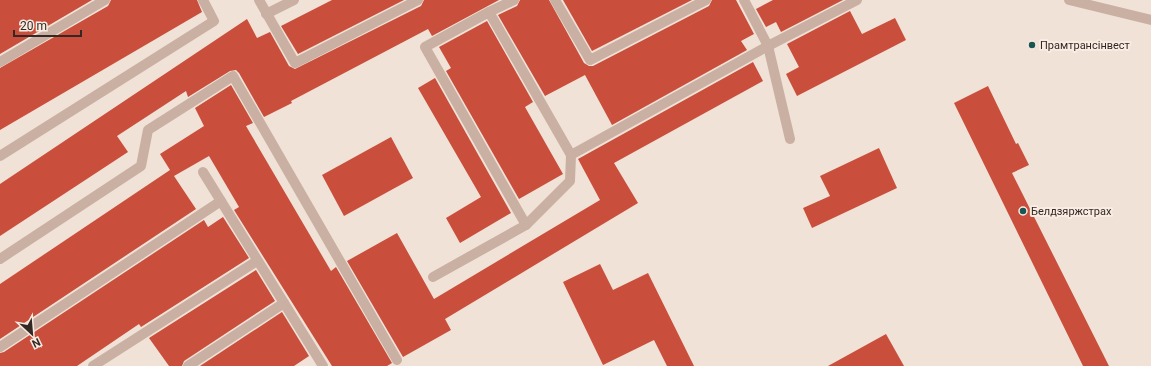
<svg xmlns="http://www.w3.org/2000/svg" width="1151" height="366" font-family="Roboto,sans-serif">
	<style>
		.building { fill: #ca4e3c }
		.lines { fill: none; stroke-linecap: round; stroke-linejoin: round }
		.minor { stroke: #cab0a3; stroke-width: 10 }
		.poi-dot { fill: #1a5653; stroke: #f9ece3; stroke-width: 1.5 }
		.labels { text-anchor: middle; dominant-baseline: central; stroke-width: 4; stroke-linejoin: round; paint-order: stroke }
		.poi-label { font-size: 11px; fill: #342825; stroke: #f9ece3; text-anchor: start }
	</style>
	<rect width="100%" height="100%" fill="#f1e2d7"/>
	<g class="building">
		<polygon points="0,0 92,0 0,54"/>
		<polygon points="111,0 197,0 202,12 0,130 0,68 108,6"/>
		<polygon points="332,0 404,0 298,54 281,26"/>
		<polygon points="424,0 499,0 432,36 428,29 291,101 292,103 264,117 239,73 236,70 230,71 188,97 186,91 117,136 128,152 0,236 0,184 247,19 257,38 270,32 289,66 295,69 421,6"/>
		<polygon points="520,0 549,0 584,63 589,66 593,66 709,6 712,0 736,0 754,34 741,41 747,50 612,125 585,75 545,96 498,15 517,6"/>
		<polygon points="563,0 692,0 592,51"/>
		<polygon points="773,0 843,0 781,32 776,22 766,27 756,9"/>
		<polygon points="850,11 862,34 895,18 906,40 797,96 786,74 799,67 787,44"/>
		<polygon points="487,21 533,102 525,107 563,174 519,199 446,71 451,68 439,47"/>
		<polygon points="753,62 763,81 614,163 638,203 445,319 451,330 403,357 347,261 397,233 434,299 600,200 578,159"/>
		<polygon points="435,78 511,213 460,243 446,218 481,197 418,88"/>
		<polygon points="231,85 253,123 246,126 331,271 336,267 392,363 387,366 332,366 234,210 239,207 209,156 174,176 196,209 0,339 0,284 170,170 160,154 204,126 195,108"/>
		<polygon points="988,86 1016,144 1018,143 1029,165 1012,173 1109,366 1083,366 954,103"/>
		<polygon points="391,137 413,178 344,216 322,175"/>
		<polygon points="879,148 897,188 812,228 803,208 830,196 820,176"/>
		<polygon points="223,217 249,258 141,327 139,324 77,366 0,366 0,353 4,352 204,220 208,227"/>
		<polygon points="600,264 613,290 648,273 694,366 667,366 654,340 603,365 563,282"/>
		<polygon points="256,270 275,301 184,361 182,366 169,366 149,338"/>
		<polygon points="282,312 309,356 294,366 200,366"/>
		<polygon points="886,334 904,366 828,366"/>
	</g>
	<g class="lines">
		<g class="minor">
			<polyline points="259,0 295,63 418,0"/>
			<polyline points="514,0 489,12 425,47 526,225"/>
			<polyline points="555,0 590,60 706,0"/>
			<polyline points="744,0 768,46 790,139"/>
			<polyline points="1069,0 1151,20"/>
			<polyline points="266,14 294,0"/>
			<polyline points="0,62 105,0"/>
			<polyline points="571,155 768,46 857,0"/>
			<polyline points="0,156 214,21 203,0"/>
			<polyline points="203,172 323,366"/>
			<polyline points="0,259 141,166 148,130 233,76 397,360"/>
			<polyline points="433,277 526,225 570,181 571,155 489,12"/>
			<polyline points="0,347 221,201"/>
			<polyline points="93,366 257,261"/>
			<polyline points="188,366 284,303"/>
		</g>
	</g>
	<g class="poi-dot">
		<circle cx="1032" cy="45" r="4"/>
		<circle cx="1023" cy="211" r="4"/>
	</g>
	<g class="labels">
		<g class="poi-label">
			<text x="1040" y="45">Прамтрансінвест</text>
			<text x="1031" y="211">Белдзяржстрах</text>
		</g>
	</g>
	<g transform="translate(32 334) rotate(154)" stroke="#f9ece3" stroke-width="3" paint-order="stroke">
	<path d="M0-3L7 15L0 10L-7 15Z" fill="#342825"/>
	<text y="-6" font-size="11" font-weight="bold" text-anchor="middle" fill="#342825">N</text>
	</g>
	<path d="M14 30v6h67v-6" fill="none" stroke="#342825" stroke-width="2"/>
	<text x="20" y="30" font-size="12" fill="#342825" stroke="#f9ece3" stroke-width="3" paint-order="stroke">20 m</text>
</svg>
